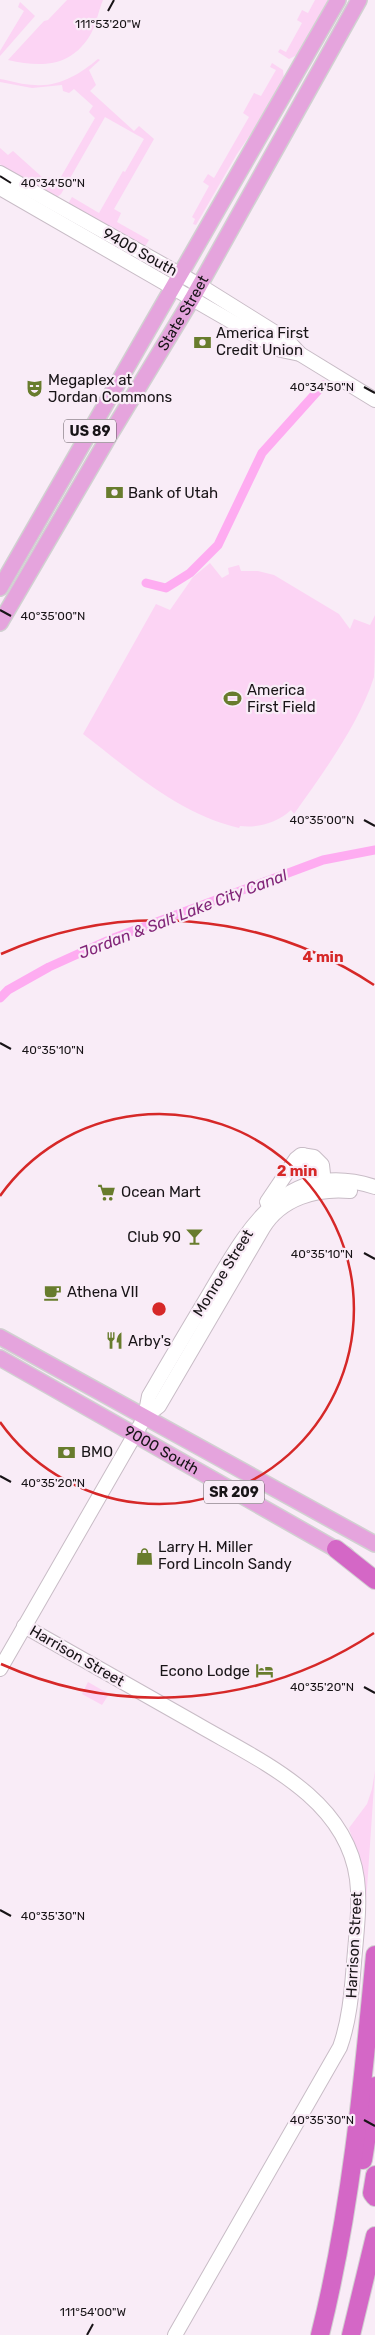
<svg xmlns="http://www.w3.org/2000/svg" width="375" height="2335" font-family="Rubik,sans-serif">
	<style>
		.green { fill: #fcd4f4 }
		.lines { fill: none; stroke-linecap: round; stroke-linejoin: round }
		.canal { stroke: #feacf1; stroke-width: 9 }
		.secondary-casing { stroke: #c8bcc6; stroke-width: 16 }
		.primary-casing { stroke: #d1d0d1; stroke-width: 18 }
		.highway-casing { stroke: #d1d0d1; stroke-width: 20 }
		.secondary { stroke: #fff; stroke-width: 14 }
		.primary { stroke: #e5a4dd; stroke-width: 15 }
		.highway { stroke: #d467c6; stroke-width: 18 }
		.ticks { fill: none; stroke: #181417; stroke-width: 2 }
		.ring { fill: none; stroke: #d62828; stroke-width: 2.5 }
		.labels { text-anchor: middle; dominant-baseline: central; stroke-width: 4.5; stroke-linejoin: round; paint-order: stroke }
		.shield { fill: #f9ecf7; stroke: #5c555a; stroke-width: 1 }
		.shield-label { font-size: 14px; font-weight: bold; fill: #181417 }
		.street-label { font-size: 15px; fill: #181417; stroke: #f9ecf7 }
		.poi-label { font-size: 15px; fill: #181417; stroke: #f9ecf7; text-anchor: start }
		.water-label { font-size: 16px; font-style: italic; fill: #822679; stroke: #f9ecf7 }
		.ticks-label { font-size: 12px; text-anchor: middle; fill: #181417; stroke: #f9ecf7; stroke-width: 4.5; stroke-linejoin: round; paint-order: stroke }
		.centre { fill: #d62828; stroke: #f9ecf7; stroke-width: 2.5 }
		.ring-label { font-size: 15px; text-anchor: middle; font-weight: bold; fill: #d62828; stroke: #f9ecf7; stroke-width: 4.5; stroke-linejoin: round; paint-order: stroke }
	</style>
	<rect width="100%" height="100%" fill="#f9ecf7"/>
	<g class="green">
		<path d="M67,0H103C98,12 96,26 89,37C69,68 40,67 8,60L44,21L48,20Z"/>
		<polygon points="315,0 330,0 299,54 289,59 278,52 280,49 286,52 302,23 297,20 302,10 308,13"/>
		<polygon points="20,2 35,16 0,56 0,51 24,11 18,7"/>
		<path d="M98,59L100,60L89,70L96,85L90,91L134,131L139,126L154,139L114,209L121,213L117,222L149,240L144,248L68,204L72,197L99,213L123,171L125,172L144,139L105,117L61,194L57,197L4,168L0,164V148L8,155L13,151L42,177L51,178L58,182L95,118L89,112L93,106L74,89L69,93L63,91L62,85L32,88L0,82V79C12,81 23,85 35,85C59,87 80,74 98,59Z"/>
		<polygon points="272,63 283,70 284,80 267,110 237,154 196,225 193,224 195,219 192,217 209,186 203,182 208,174 214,178 249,117 243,113 254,93 261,96 276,70 270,67"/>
		<path d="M210,563L222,578L229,574L228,568L239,565L241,571H258L274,575L339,614L350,629L354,619L370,625L375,615C375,630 375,664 374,677C359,724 323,773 294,814L291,810C277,823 258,828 240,826L239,828C179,814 130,770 83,734L156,604L170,610L193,577Z"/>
		<polygon points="88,1682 109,1694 102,1705 82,1694"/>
		<polygon points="375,1771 366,1903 362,1870 349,1828 367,1804 372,1789"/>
	</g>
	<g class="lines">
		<g class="canal">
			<polyline points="146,583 166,588 190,573 218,545 262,453 323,385"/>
			<polyline points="0,998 8,990 49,967 111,939 323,860 375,850"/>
		</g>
		<defs>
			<g id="secondary">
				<polyline points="0,173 199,285 287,340 300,354"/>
				<polyline points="0,188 281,350 300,354 375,400"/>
				<path d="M303,1155C305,1169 311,1179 325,1184"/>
				<polyline points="267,1202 296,1159 301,1155 314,1157 322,1165 323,1174 314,1186"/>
				<path d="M145,1417L159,1406L263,1228C281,1198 317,1188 350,1191"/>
				<path d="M24,1626C81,1658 138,1691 195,1723C258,1760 346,1797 357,1879C360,1903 357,1927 355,1951C352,1984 351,2016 340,2047L175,2335"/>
				<path d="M0,1669L145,1417L149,1396C169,1361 190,1326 211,1291C249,1227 286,1158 375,1187"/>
			</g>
			<g id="primary">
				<polyline points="0,588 338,0"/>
				<path id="s1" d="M0,623L111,433L192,299L359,0"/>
				<polyline points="0,1337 375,1544"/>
				<path id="s2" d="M0,1358L346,1555"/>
			</g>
			<g id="highway">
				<polyline points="336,1549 375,1580"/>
				<polyline points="363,2160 375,2086"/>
				<polyline points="375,2175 372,2193 375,2197"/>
				<path d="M320,2335C351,2211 363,2082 375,1955"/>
				<polyline points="351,2335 375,2236"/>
			</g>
		</defs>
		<use href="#secondary" class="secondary-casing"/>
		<use href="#primary" class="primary-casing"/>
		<use href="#highway" class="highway-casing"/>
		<use href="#secondary" class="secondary"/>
		<use href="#primary" class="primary"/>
		<use href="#highway" class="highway"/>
	</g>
	<path class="ticks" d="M108,11L114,0M0,176L11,183M364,387L375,393M0,610L11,616M364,820L375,826M0,1043L11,1049M364,1253L375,1259M0,1476L11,1482M364,1687L375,1693M0,1910L11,1916M364,2120L375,2126M87,2335L93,2324"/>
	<g class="ring">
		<path d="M0 1196A195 195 0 1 1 0 1422"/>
		<path d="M374 1633A389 389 0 0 1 1 1664M1 954A389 389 0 0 1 374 985"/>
	</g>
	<defs>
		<symbol id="bank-bare" viewBox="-9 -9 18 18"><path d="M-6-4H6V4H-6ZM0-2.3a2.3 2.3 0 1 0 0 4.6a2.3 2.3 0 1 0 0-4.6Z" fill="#687c2d" stroke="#f9ecf7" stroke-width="2.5" paint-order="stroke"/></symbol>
		<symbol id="theatre-bare" viewBox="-9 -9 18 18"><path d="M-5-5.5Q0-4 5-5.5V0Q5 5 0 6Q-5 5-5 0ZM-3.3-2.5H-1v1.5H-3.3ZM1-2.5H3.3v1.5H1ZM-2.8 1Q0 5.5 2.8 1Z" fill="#687c2d" stroke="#f9ecf7" stroke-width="2.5" paint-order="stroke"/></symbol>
		<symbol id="stadium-bare" viewBox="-9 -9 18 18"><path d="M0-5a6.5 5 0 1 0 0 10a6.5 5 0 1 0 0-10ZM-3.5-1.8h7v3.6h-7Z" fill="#687c2d" stroke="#f9ecf7" stroke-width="2.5" paint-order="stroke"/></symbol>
		<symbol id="supermarket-bare" viewBox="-9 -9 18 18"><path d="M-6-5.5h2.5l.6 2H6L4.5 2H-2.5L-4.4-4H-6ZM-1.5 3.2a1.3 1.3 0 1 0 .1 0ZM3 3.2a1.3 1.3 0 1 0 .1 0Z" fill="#687c2d" stroke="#f9ecf7" stroke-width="2.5" paint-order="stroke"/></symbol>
		<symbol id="bar-bare" viewBox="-9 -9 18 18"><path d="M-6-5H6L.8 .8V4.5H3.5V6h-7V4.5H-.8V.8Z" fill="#687c2d" stroke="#f9ecf7" stroke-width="2.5" paint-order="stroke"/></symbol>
		<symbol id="cafe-bare" viewBox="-9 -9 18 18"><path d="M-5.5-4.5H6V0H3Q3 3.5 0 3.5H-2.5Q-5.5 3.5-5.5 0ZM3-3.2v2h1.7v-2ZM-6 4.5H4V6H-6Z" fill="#687c2d" stroke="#f9ecf7" stroke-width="2.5" paint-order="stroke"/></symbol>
		<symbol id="restaurant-bare" viewBox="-9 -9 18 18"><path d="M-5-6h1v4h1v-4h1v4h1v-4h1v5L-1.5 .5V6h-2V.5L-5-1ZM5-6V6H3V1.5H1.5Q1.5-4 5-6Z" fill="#687c2d" stroke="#f9ecf7" stroke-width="2.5" paint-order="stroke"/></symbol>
		<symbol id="shop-bare" viewBox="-9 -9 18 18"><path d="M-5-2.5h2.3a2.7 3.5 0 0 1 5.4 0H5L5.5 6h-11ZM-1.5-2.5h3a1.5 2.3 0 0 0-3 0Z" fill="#687c2d" stroke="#f9ecf7" stroke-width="2.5" paint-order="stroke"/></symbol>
		<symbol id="hotel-bare" viewBox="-9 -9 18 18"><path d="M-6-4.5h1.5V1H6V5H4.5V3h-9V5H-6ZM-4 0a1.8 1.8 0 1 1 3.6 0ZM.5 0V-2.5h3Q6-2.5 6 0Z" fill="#687c2d" stroke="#f9ecf7" stroke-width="2.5" paint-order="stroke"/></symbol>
	</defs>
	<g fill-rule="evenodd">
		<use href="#bank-bare" x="190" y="330" width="25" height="25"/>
		<use href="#theatre-bare" x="22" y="376" width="25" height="25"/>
		<use href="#bank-bare" x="102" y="480" width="25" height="25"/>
		<use href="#stadium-bare" x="220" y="686" width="25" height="25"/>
		<use href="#supermarket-bare" x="94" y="1180" width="25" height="25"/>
		<use href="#bar-bare" x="182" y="1224" width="25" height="25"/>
		<use href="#cafe-bare" x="40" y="1280" width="25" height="25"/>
		<use href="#restaurant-bare" x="102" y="1328" width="25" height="25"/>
		<use href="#bank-bare" x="54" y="1440" width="25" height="25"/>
		<use href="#shop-bare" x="132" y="1544" width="25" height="25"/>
		<use href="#hotel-bare" x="252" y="1658" width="25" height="25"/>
	</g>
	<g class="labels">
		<g class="shield">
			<rect x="64" y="419.5" width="52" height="23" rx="4"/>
			<rect x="204" y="1480.5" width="60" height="23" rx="4"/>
		</g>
		<g class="shield-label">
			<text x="90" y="431">US 89</text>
			<text x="234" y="1492">SR 209</text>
		</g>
		<g class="street-label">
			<text transform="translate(140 252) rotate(29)">9400 South</text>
			<text stroke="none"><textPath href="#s1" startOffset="360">State Street</textPath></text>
			<text transform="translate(223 1273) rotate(-58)">Monroe Street</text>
			<text stroke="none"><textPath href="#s2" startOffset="186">9000 South</textPath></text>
			<text transform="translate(77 1656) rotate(30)">Harrison Street</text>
			<text transform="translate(354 1945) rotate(-87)">Harrison Street</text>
		</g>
		<g class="poi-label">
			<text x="216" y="333">America First<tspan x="216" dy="17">Credit Union</tspan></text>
			<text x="48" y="380">Megaplex at<tspan x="48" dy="17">Jordan Commons</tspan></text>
			<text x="128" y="493">Bank of Utah</text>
			<text x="247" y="690">America<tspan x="247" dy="17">First Field</tspan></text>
			<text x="121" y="1192">Ocean Mart</text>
			<text x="181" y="1237" text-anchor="end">Club 90</text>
			<text x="67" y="1292">Athena VII</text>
			<text x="128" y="1341">Arby's</text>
			<text x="81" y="1452">BMO</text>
			<text x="158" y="1547">Larry H. Miller<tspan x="158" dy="17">Ford Lincoln Sandy</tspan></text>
			<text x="250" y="1671" text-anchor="end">Econo Lodge</text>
		</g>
		<g class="water-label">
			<text transform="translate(183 914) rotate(-21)">Jordan &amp; Salt Lake City Canal</text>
		</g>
	</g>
	<g class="ticks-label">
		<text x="108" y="28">111°53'20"W</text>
		<text x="53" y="187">40°34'50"N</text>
		<text x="322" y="391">40°34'50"N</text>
		<text x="53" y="620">40°35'00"N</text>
		<text x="322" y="824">40°35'00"N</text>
		<text x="53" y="1054">40°35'10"N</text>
		<text x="322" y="1258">40°35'10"N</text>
		<text x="53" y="1487">40°35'20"N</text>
		<text x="322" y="1691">40°35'20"N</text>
		<text x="53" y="1920">40°35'30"N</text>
		<text x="322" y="2124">40°35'30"N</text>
		<text x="93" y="2316">111°54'00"W</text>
	</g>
	<circle cx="159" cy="1309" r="8" class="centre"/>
	<g class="ring-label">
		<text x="323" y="962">4 min</text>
		<text x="297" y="1176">2 min</text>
	</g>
</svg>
